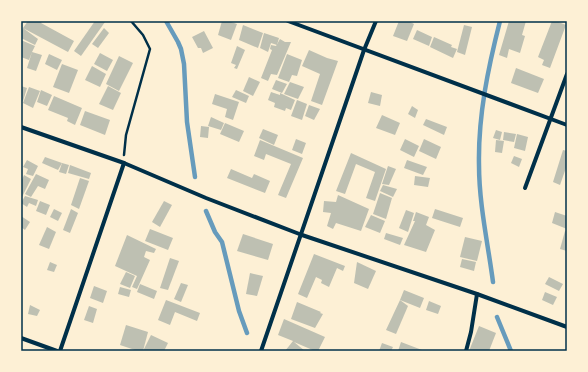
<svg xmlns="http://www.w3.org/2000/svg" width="588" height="372" font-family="Arial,sans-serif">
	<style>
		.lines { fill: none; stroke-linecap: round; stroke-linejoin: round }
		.stream { stroke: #669bbc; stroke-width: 4.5 }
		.building { fill: #bec0b2 }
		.path { stroke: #003049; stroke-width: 2.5 }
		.minor { stroke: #003049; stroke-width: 4 }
		.neatline { fill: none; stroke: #003049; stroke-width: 1.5 }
	</style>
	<rect width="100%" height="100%" fill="#fdf0d5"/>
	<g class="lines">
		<g class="stream">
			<polyline points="166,21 178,42 181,49 184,64 187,122 195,177"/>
			<polyline points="206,211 215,232 222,242 239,311 247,333"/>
			<path d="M493,282C488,244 479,204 479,165C478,116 488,68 500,21"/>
			<polyline points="497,317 511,351"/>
		</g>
	</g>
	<g class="building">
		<polygon points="28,21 42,21 41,23 74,41 68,52 23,28 38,39 35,45 21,38 21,33 23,28"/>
		<polygon points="95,21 103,21 105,22 81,56 74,51"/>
		<polygon points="222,21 228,21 237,24 231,40 218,35"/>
		<polygon points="399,21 408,21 414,24 407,41 393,36"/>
		<polygon points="509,21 526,21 522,35 525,36 520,53 509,49 507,58 499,55"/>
		<polygon points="552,21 556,21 566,25 550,68 542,65 544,60 538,57"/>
		<polygon points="243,25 263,33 258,48 239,40"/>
		<polygon points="464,25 472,27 465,55 457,52"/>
		<polygon points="104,28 109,33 98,48 92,44"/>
		<polygon points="417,30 432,37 429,46 413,39"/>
		<polygon points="204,31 213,48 203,53 201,48 198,48 192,37"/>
		<polygon points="264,33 279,38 277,45 271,43 268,52 260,48"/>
		<polygon points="434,37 452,45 451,47 457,49 453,58 430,47"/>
		<polygon points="280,39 285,42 291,42 277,75 271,74 268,81 261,78 272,50 270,49 271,45 276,46"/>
		<polygon points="21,40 35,46 32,52 42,55 36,71 27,68 32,52 29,60 21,57"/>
		<polygon points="237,46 245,50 237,69 234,68 236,65 231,63"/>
		<polygon points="309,50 327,58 338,61 322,105 311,101 320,74 302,66"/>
		<polygon points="100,53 113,60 107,71 94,64"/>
		<polygon points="49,54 62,60 57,70 45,64"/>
		<polygon points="287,54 302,60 297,76 292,75 289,82 278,78"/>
		<polygon points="119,56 133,63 119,91 106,84"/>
		<polygon points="62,64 78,70 69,93 53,87"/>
		<polygon points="92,66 106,74 100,87 85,80"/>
		<polygon points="516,68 544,79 538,93 511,83"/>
		<polygon points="249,77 260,82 253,96 243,91"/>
		<polygon points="276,80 287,84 282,93 272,89"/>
		<polygon points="290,82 304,87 298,99 284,94"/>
		<polygon points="21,86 27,88 23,101 21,100"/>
		<polygon points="108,86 121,93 113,110 99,104"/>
		<polygon points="29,87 40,91 33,108 23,103"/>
		<polygon points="41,90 52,95 47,106 37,102"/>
		<polygon points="236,90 249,96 246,103 232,97"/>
		<polygon points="271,92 280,95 280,93 295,100 291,110 286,108 285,111 274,107 275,103 268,100"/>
		<polygon points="371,92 382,95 380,106 368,103"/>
		<polygon points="215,94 239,102 233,120 225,117 227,109 212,104"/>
		<polygon points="54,96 82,108 75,125 67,121 68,118 48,110"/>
		<polygon points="297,100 307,104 302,120 291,116"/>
		<polygon points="309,105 320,109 314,120 305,116"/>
		<polygon points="412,106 418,110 415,118 408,114"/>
		<polygon points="85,111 110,120 105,135 80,125"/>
		<polygon points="382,115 400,123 395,135 376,128"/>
		<polygon points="211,117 224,123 221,130 208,126"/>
		<polygon points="426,119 447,127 444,135 423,125"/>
		<polygon points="225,123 244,131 239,142 220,134"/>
		<polygon points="201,126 209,127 208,138 200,137"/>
		<polygon points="263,129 278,135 274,145 259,138"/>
		<polygon points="496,130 502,132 500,140 493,138"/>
		<polygon points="504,132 516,134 514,142 503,140"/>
		<polygon points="517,134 528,137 525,151 514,148"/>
		<polygon points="296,139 306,143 302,154 292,150"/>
		<polygon points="405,139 419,146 414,157 400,150"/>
		<polygon points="424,139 441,147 436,159 419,151"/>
		<polygon points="260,140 303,158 286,198 278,195 291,164 266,154 264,160 254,156"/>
		<polygon points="496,140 504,141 502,153 495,152"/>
		<polygon points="563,150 567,151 567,165 560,185 553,182"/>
		<polygon points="351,153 386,169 375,201 366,198 375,172 356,164 345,194 336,191"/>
		<polygon points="514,156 522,159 519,167 511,163"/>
		<polygon points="45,157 62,163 58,170 42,163"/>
		<polygon points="27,160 38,166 33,176 26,174 28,169 23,167"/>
		<polygon points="407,160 427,167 423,175 404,168"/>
		<polygon points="62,163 69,165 66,174 59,172"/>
		<polygon points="70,165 91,173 89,179 68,173"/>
		<polygon points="388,166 396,169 389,185 382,184"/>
		<polygon points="231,169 252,178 254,174 270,181 265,193 227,178"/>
		<polygon points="36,174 49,180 45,189 38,186 31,197 25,194"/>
		<polygon points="24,175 31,179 21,199 21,182"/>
		<polygon points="415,176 430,178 428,187 414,185"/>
		<polygon points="80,178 89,181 79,209 71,205"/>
		<polygon points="383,185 397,189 393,197 380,191"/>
		<polygon points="380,193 392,198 386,219 373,214"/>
		<polygon points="338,195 369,209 361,231 336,223 333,229 327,226 331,213 323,212 324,201 336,202"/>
		<polygon points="25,196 38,200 36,206 29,203 27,207 21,203"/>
		<polygon points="40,201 50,205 46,215 36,211"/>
		<polygon points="164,201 172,205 160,227 152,222"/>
		<polygon points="54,209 62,213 58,221 50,217"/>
		<polygon points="71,209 78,213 70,233 63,230"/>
		<polygon points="435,209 463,218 460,227 432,218"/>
		<polygon points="406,210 414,213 408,232 399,228"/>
		<polygon points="416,212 429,217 426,225 435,230 426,252 404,245 415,221 413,221"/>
		<polygon points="555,212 567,216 567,229 552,223"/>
		<polygon points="371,215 385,221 380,233 365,227"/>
		<polygon points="21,216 30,222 25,230 21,227"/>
		<polygon points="47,227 56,232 49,249 39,245"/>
		<polygon points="150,229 173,238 168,250 145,241"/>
		<polygon points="565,231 567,232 567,251 560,249"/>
		<polygon points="386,233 403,238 400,245 384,239"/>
		<polygon points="243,234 273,244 268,260 237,251"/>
		<polygon points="127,235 156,249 154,253 146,251 144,257 150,260 137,289 132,287 137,276 115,266"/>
		<polygon points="465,237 482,241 477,261 460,257"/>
		<polygon points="314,254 345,266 343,271 337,268 329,287 321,283 322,280 316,277 307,298 298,294"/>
		<polygon points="170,258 179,261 168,290 160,288"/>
		<polygon points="462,259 476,262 474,271 460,267"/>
		<polygon points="50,262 57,265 54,272 47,270"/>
		<polygon points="357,262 376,271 368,289 354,283"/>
		<polygon points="126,272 135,276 130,288 120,284"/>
		<polygon points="250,273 263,276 257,296 246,294"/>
		<polygon points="549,277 563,284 559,291 545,284"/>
		<polygon points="181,283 188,285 181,302 174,299"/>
		<polygon points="140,284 157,291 154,299 137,292"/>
		<polygon points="94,286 107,291 103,303 90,298"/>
		<polygon points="120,287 131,290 129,297 118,294"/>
		<polygon points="404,290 424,298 420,308 400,300"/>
		<polygon points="545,292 557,297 553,305 542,300"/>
		<polygon points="166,300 200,313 197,321 175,312 170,325 158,320"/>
		<polygon points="400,300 408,306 396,334 386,330"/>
		<polygon points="429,301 441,306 438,314 426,310"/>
		<polygon points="297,302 321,312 320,313 323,314 315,328 291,319"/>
		<polygon points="30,305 40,310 37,316 28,314"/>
		<polygon points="89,306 97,309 93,323 84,320"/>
		<polygon points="284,319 325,337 318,351 315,351 294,342 305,351 285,351 293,341 278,335"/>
		<polygon points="126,325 148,332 143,351 138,351 120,345"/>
		<polygon points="479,326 496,333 489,351 469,351"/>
		<polygon points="151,335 168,343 164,351 143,351"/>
		<polygon points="401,342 422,350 421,351 398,351"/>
		<polygon points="382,343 393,347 391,351 379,351"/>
	</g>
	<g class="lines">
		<polyline class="path" points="124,155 126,135 150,49 143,35 131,21"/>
		<g class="minor">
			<polyline points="288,21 567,125"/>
			<polyline points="21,127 124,163 206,198 302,235 477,294 567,327"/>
			<polyline points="525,188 567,74"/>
			<polyline points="21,338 57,351"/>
			<polyline points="60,351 124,163"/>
			<polyline points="261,351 364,50 376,21"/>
			<polyline points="466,351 471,332 477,294"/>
		</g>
	</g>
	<rect width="588" height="372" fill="none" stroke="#fdf0d5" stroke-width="44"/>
	<rect x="22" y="22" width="544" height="328" class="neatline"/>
</svg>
